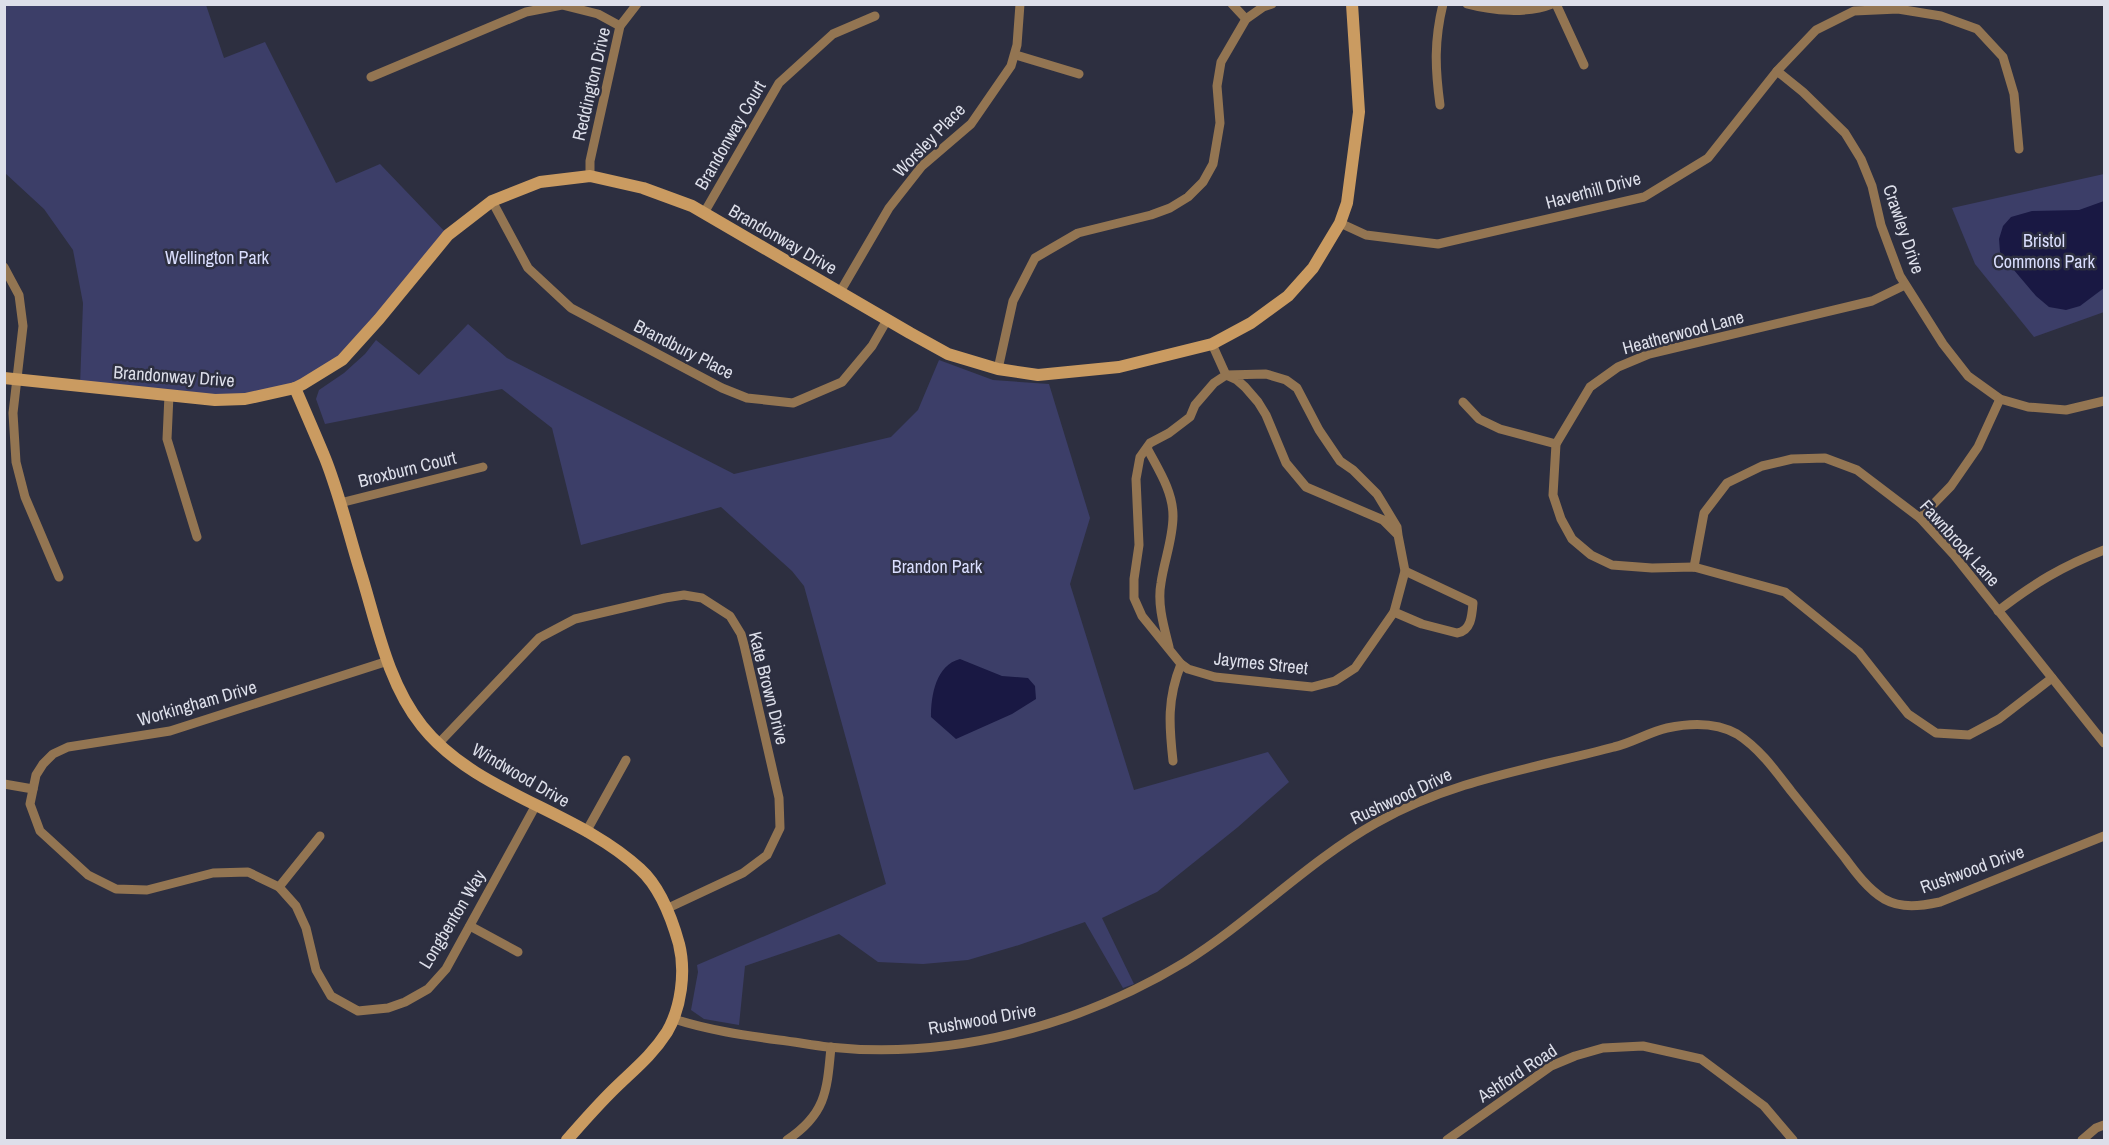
<svg xmlns="http://www.w3.org/2000/svg" width="2109" height="1145" font-family="'Archivo Narrow',sans-serif">
	<style>
		.green { fill: #3c3e68 }
		.water { fill: #191843 }
		.lines { fill: none; stroke-linecap: round; stroke-linejoin: round }
		.street { stroke: #937552; stroke-width: 9 }
		.secondary { stroke: #ca9b61; stroke-width: 12 }
		.labels { text-anchor: middle; dominant-baseline: central; stroke-width: 5; stroke-linejoin: round; paint-order: stroke }
		.street-label { font-size: 18px; fill: #dddfea; stroke: #2d2f40 }
		.park-label { font-size: 18px; fill: #dadefe; stroke: #2d2f40 }
	</style>
	<rect width="100%" height="100%" fill="#2d2f40"/>
	<g class="green">
		<polygon points="4,5 206,5 224,58 265,42 336,183 380,164 448,235 342,360 303,384 245,399 80,386 83,303 73,250 44,209 5,173"/>
		<polygon points="2104,174 2104,312 2034,337 1975,264 1952,208"/>
		<polygon points="468,324 507,358 734,474 891,437 918,410 939,360 993,380 1049,384 1090,518 1070,584 1134,790 1268,752 1289,782 1238,827 1157,892 1102,918 1134,984 1123,988 1085,922 1019,945 968,960 923,964 878,962 839,934 745,966 739,1025 704,1019 691,1010 698,972 697,965 886,884 804,586 792,571 721,507 581,545 552,428 502,389 325,424 316,399 319,390 344,373 365,354 376,340 419,375"/>
	</g>
	<g class="water">
		<polygon points="2104,201 2104,288 2080,306 2066,310 2049,307 2036,296 2008,263 2000,252 1999,239 2003,226 2011,217 2032,211 2079,210"/>
		<path d="M960,659L1002,676L1028,678L1035,686L1036,699L1012,714L956,739L931,717C931,695 936,665 960,659Z"/>
	</g>
	<g class="lines">
		<g class="street">
			<polyline points="1232,4 1246,19"/>
			<path d="M1467,4C1493,11 1527,14 1552,4"/>
			<polyline points="1556,4 1584,65"/>
			<polyline points="1016,55 1079,74"/>
			<polyline points="1777,71 1803,92 1845,133 1861,159 1872,186 1881,225 1900,276 1943,344 1968,376 2000,399 2028,407 2066,410 2104,401"/>
			<polyline points="371,77 526,12 562,5 598,14 620,26"/>
			<path d="M1440,105C1435,68 1434,41 1443,4"/>
			<polyline points="590,176 590,161 620,26 637,4"/>
			<polyline points="492,201 528,268 571,308 722,388 747,398 793,403 842,382 872,346 887,320"/>
			<polyline points="704,213 779,83 833,34 875,16"/>
			<polyline points="1340,223 1366,235 1438,244 1644,197 1708,158 1777,71 1816,30 1854,11 1898,9 1941,16 1977,29 2003,57 2014,94 2019,149"/>
			<polyline points="4,267 19,295 23,326 13,413 16,462 25,497 59,577"/>
			<polyline points="1905,285 1872,301 1649,354 1618,367 1590,387 1556,444 1553,495 1561,519 1572,539 1591,555 1612,565 1652,568 1694,567 1785,592 1859,652 1908,714 1936,733 1969,735 1999,719 2052,678"/>
			<polyline points="840,292 889,208 922,166 971,124 1011,66 1017,45 1020,4"/>
			<polyline points="1212,344 1226,375 1237,380 1245,387 1258,402 1266,415 1286,463 1306,487 1383,520 1398,535 1405,571 1394,612 1355,668 1335,681 1312,687 1215,677 1188,669 1181,664 1142,616 1134,598 1134,579 1139,545 1136,479 1140,457 1150,443 1169,433 1190,417 1195,405 1214,383 1226,375 1266,374 1286,380 1297,388 1319,430 1340,461 1353,470 1377,494 1397,527 1398,535"/>
			<polyline points="998,369 1013,301 1035,258 1078,233 1151,215 1170,208 1188,197 1203,182 1213,164 1220,123 1217,86 1221,62 1246,19 1263,7 1272,4"/>
			<polyline points="169,395 167,439 197,537"/>
			<polyline points="1463,402 1479,419 1500,429 1556,444"/>
			<path d="M1147,448C1158,469 1173,491 1173,516C1173,539 1164,561 1161,583C1157,604 1164,627 1169,647"/>
			<polyline points="340,503 483,467"/>
			<polyline points="1920,518 1951,486 1978,447 2000,399"/>
			<polyline points="1694,567 1704,513 1727,483 1762,466 1792,459 1825,458 1857,470 1920,518 1954,555 2104,743"/>
			<path d="M1998,611C2034,583 2063,566 2104,550"/>
			<path d="M1394,612L1422,624L1457,633C1471,631 1472,616 1473,603L1405,571"/>
			<polyline points="388,661 170,731 68,747 53,754 43,764 36,775 30,804 40,831 88,875 116,889 147,890 213,873 248,872 279,887 296,906 306,928 316,970 331,996 358,1011 388,1008 405,1002 428,989 446,969 536,805"/>
			<polyline points="439,743 539,638 575,619 665,598 684,595 702,598 730,616 741,634 744,645 779,798 780,828 767,855 743,873 666,909"/>
			<path d="M1173,761C1169,725 1167,699 1181,664"/>
			<polyline points="4,784 33,789"/>
			<polyline points="586,832 626,760"/>
			<polyline points="279,887 320,836"/>
			<polyline points="470,926 518,952"/>
			<path d="M674,1019C708,1030 742,1035 779,1040C795,1042 812,1045 828,1047C952,1060 1079,1026 1185,962C1252,920 1307,862 1376,823C1452,780 1531,769 1614,747C1632,743 1649,732 1667,728C1690,723 1716,722 1737,734C1759,748 1775,770 1791,791C1809,813 1827,836 1845,858C1856,873 1868,889 1884,899C1902,909 1921,906 1940,902L2104,836"/>
			<path d="M787,1140C826,1114 827,1091 831,1047"/>
			<polyline points="1447,1140 1551,1066 1575,1056 1603,1048 1643,1046 1701,1059 1764,1106 1793,1140"/>
			<polyline points="2082,1140 2096,1128 2104,1125"/>
		</g>
		<g class="secondary">
			<polyline points="4,378 215,400 245,399 295,388 303,384 342,360 379,319 448,235 492,201 540,182 590,176 643,188 692,206 910,333 948,354 998,369 1038,375 1119,367 1212,344 1251,323 1288,296 1313,268 1340,223 1347,203 1359,112 1352,4"/>
			<path d="M295,388C305,411 315,434 325,458C339,493 348,531 359,567C376,620 386,681 422,726C476,794 577,810 640,869C660,887 672,919 679,944C686,972 681,1008 667,1032C651,1057 632,1071 612,1091C596,1107 581,1124 567,1140"/>
		</g>
	</g>
	<g class="labels">
		<g class="street-label">
			<text transform="translate(591 84) rotate(-77)">Reddington Drive</text>
			<text transform="translate(730 135) rotate(-60)">Brandonway Court</text>
			<text transform="translate(929 140) rotate(-46)">Worsley Place</text>
			<text transform="translate(1593 190) rotate(-15)">Haverhill Drive</text>
			<text transform="translate(1904 229) rotate(71)">Crawley Drive</text>
			<text transform="translate(783 239) rotate(30)">Brandonway Drive</text>
			<text transform="translate(1683 332) rotate(-15)">Heatherwood Lane</text>
			<text transform="translate(684 349) rotate(27)">Brandbury Place</text>
			<text transform="translate(174 376) rotate(4)">Brandonway Drive</text>
			<text transform="translate(407 469) rotate(-14)">Broxburn Court</text>
			<text transform="translate(1960 543) rotate(48)">Fawnbrook Lane</text>
			<text transform="translate(1261 663) rotate(6)">Jaymes Street</text>
			<text transform="translate(769 688) rotate(76)">Kate Brown Drive</text>
			<text transform="translate(197 703) rotate(-16)">Workingham Drive</text>
			<text transform="translate(521 775) rotate(30)">Windwood Drive</text>
			<text transform="translate(1401 796) rotate(-25)">Rushwood Drive</text>
			<text transform="translate(1972 869) rotate(-20)">Rushwood Drive</text>
			<text transform="translate(452 919) rotate(-59)">Longbenton Way</text>
			<text transform="translate(982 1019) rotate(-10)">Rushwood Drive</text>
			<text transform="translate(1517 1073) rotate(-33)">Ashford Road</text>
		</g>
		<g class="park-label">
			<text x="2044" y="240">Bristol<tspan x="2044" dy="21">Commons Park</tspan></text>
			<text x="217" y="257">Wellington Park</text>
			<text x="937" y="566">Brandon Park</text>
		</g>
	</g>
	<rect width="2109" height="1145" fill="none" stroke="#dddfea" stroke-width="12"/>
</svg>
